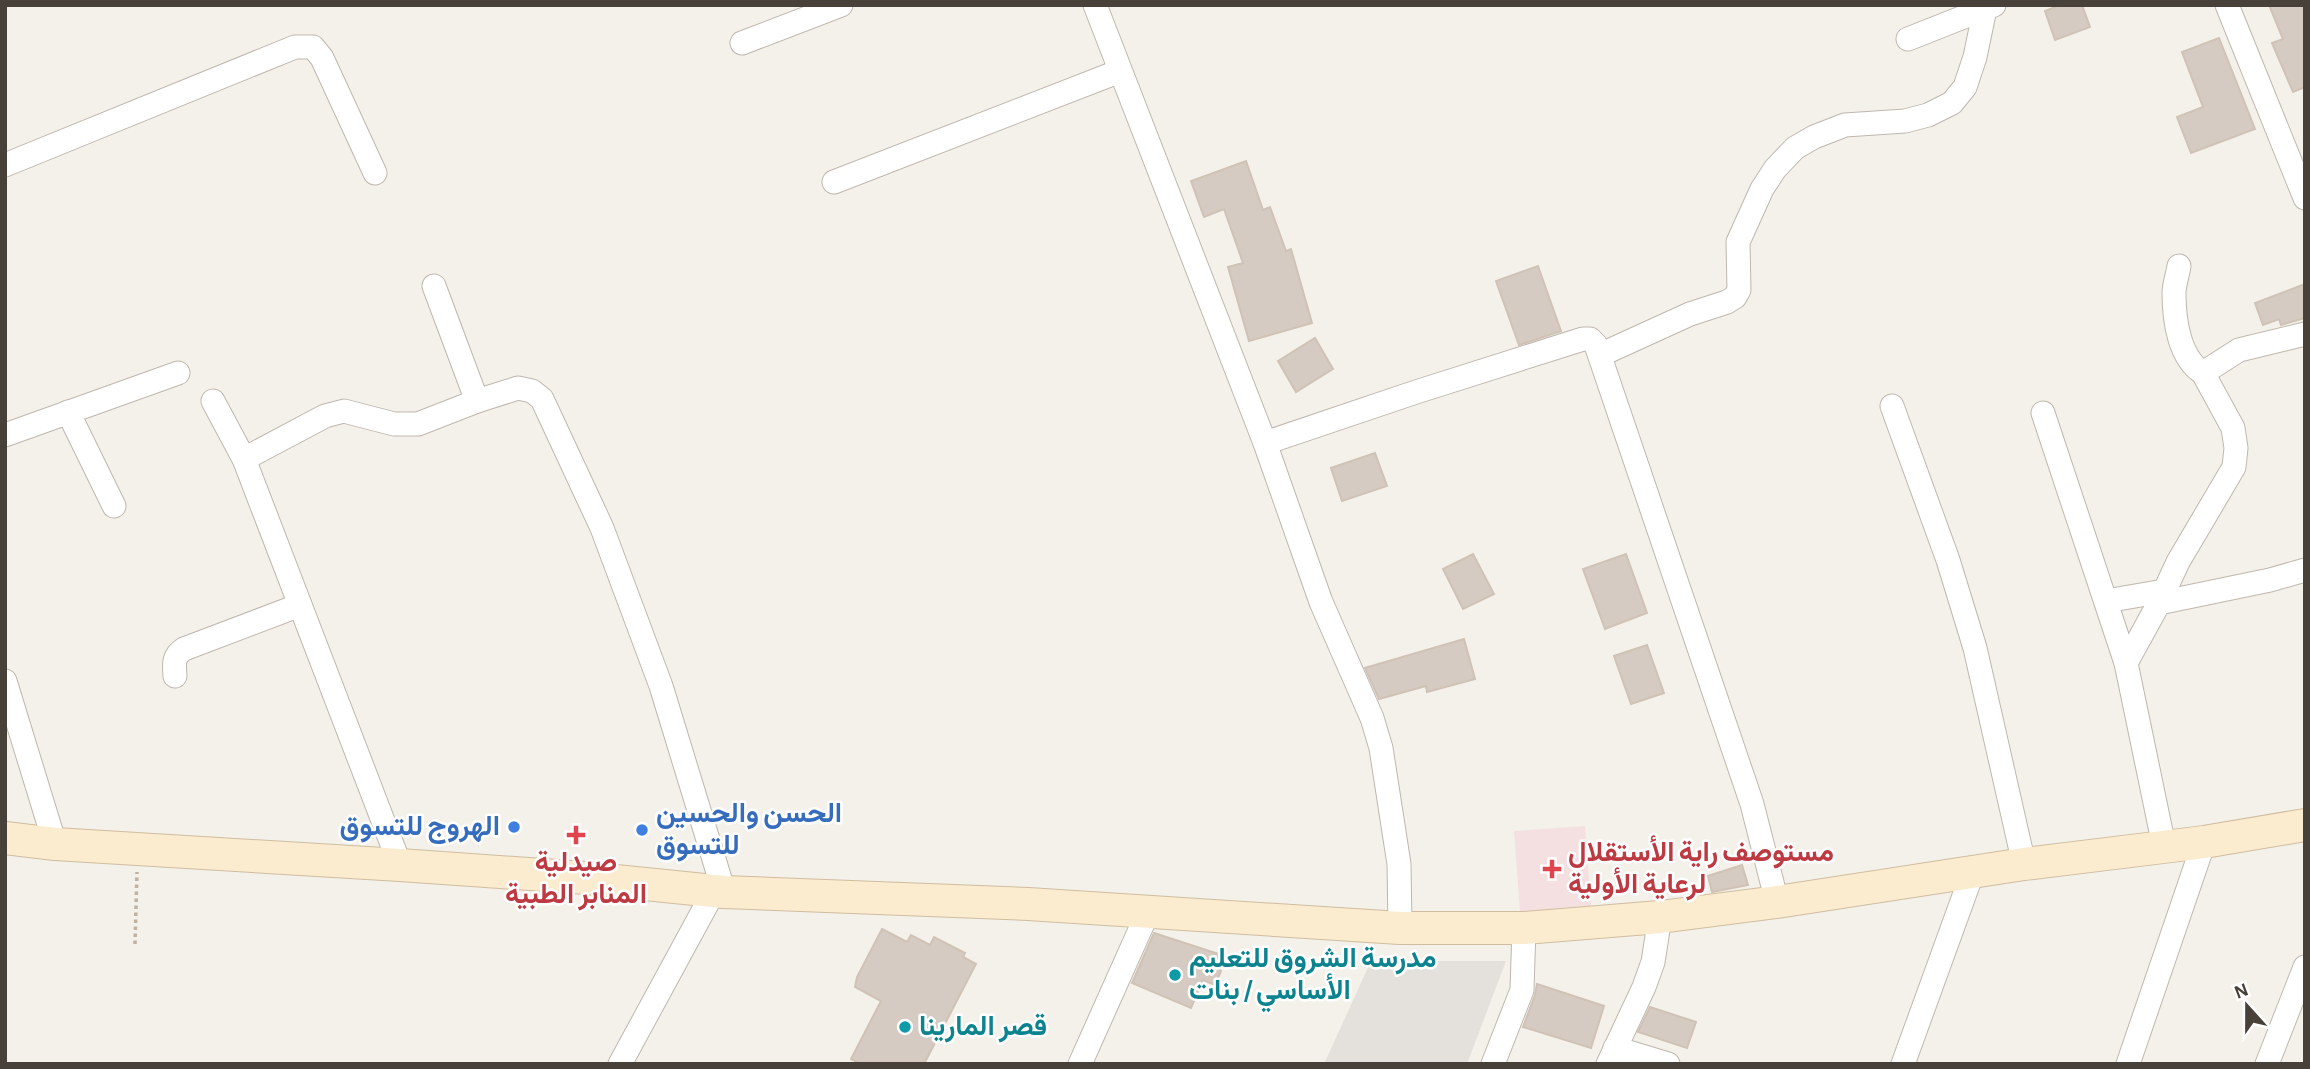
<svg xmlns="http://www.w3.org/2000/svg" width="2310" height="1069" font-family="'Alegreya Sans',Vazirmatn,sans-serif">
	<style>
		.industrial { fill: #e4e0dc }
		.medical { fill: #f4e0e0 }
		.building { fill: #d5cbc2; stroke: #d0c2b5; stroke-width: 2 }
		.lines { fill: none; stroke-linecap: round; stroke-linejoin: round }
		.minor-casing { stroke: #bfb7ae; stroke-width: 25 }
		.secondary-casing { stroke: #d0bd9f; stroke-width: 34 }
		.path { stroke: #c0b1a1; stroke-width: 3.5; stroke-dasharray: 3.5 3.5; stroke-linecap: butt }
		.minor { stroke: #fff; stroke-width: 23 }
		.secondary { stroke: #fbebcf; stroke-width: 32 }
		.shop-dot { fill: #3f7fe0; stroke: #fff; stroke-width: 2.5 }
		.health-dot { fill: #e0444e; stroke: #fff; stroke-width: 2.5 }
		.culture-dot { fill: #0f9aa8; stroke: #fff; stroke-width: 2.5 }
		.labels { text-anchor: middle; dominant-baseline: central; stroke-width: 5; stroke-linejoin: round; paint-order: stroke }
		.shop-label { font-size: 28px; font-weight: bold; fill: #366cbe; stroke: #fff; text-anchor: start }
		.health-label { font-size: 28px; font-weight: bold; fill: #be3a42; stroke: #fff; text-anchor: start }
		.culture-label { font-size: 28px; font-weight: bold; fill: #0d838f; stroke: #fff; text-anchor: start }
	</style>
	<rect width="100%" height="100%" fill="#f4f1eb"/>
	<polygon class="industrial" points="1371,961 1506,961 1467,1064 1324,1064"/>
	<polygon class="medical" points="1585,826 1591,906 1520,912 1514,831"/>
	<g class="building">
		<polygon points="2060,5 2082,5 2090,27 2055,40 2045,11"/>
		<polygon points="2269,5 2305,5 2305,87 2293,92 2272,43 2283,39"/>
		<polygon points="2219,38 2255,129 2191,153 2177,117 2203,107 2182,52"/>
		<polygon points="1246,161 1263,210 1270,207 1286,251 1291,249 1312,323 1249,341 1228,267 1243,263 1224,209 1204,217 1191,181"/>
		<polygon points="1538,266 1561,331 1519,345 1496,281"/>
		<polygon points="2305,284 2305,318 2281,325 2279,319 2263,325 2255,303"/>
		<polygon points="1315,338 1333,369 1296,392 1278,361"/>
		<polygon points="1375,453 1387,486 1342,501 1331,468"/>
		<polygon points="1473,554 1494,594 1463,609 1443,569"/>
		<polygon points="1626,554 1647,613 1605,629 1583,569"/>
		<polygon points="1464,639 1475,679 1427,692 1426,686 1379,699 1365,668"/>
		<polygon points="1647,645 1664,693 1631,704 1614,656"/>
		<polygon points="1742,865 1748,885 1712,892 1708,876"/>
		<polygon points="882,929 907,942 911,935 930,945 934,937 965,953 963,957 976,964 924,1064 861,1064 851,1059 881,1001 855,987 857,977"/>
		<polygon points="1154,933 1219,954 1214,965 1221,971 1215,985 1203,980 1191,1008 1132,983"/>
		<polygon points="1537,984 1604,1006 1591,1048 1523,1027 1535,995"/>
		<polygon points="1650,1007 1696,1022 1687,1048 1638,1032"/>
	</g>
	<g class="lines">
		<defs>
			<g id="minor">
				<polyline points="1095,5 1265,443 1321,602 1372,718 1381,748 1399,864 1400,928"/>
				<polyline points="2227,5 2305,198"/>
				<polyline points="1908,39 1994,5"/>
				<polyline points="742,43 841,5"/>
				<polyline points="5,165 295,47 313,47 322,58 375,173"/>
				<polyline points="834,182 1120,71"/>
				<path d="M2179,266C2178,274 2174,284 2174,293C2174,320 2179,358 2203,373"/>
				<polyline points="434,286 477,401"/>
				<polyline points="1600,355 1690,314 1727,302 1735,297 1739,290 1738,242 1762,189 1775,169 1795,148 1814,137 1845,125 1905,121 1928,115 1952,103 1965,87 1975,57 1985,9"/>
				<polyline points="213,401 244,459 400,865"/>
				<polyline points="1892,406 1948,560 1975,648 2024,864"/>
				<polyline points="68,412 114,506"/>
				<polyline points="2043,413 2126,663 2164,846"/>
				<polyline points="5,435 178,373"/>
				<polyline points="1265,443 1416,392 1583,339 1590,339 1596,345 1752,804 1777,902"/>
				<polyline points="244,459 325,416 344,411 394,424 418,424 477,401 518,388 532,391 542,399 602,528 661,686 724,892"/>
				<polyline points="2106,601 2164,591"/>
				<polyline points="2159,603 2178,562 2234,467 2236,448 2233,428 2203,373 2239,350 2305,334"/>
				<polyline points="2126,663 2159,603 2270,580 2305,570"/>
				<path d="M175,676C174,664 173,656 184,649L300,605"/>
				<polyline points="5,681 55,844"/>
				<polyline points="1615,1048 1668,1064"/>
				<polyline points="620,1064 714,891"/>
				<polyline points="1080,1064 1148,912"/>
				<polyline points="1493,1064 1522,990 1524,928"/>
				<polyline points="1608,1064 1644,987 1653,962 1660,917"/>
				<polyline points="1903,1064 1972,874"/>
				<polyline points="2128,1064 2204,842"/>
				<polyline points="2267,1064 2305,967"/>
			</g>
			<polyline id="secondary" points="5,838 55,844 400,865 586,878 724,892 1028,904 1400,928 1524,928 1660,917 1777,902 2024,864 2204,842 2305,825"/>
		</defs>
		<use href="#minor" class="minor-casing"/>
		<use href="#secondary" class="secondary-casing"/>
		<polyline class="path" points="135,944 137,872"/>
		<use href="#minor" class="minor"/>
		<use href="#secondary" class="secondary"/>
	</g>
	<g class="shop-dot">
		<circle cx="514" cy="827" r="7"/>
		<circle cx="642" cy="830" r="7"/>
	</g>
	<g class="health-dot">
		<path d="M572.5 824.5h7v7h7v7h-7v7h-7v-7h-7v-7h7z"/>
		<path d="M1548.5 858.5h7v7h7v7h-7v7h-7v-7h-7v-7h7z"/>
	</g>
	<g class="culture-dot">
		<circle cx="1175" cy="975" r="7"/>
		<circle cx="905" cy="1027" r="7"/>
	</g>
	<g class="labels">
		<g class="shop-label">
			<text x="656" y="814">الحسن والحسين<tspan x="656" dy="32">للتسوق</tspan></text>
			<text x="500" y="827" text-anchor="end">الهروج للتسوق</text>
		</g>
		<g class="health-label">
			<text x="1568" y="853">مستوصف راية الأستقلال<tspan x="1568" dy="32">لرعاية الأولية</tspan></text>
			<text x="576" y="863" text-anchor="middle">صيدلية<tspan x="576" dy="32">المنابر الطبية</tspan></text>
		</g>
		<g class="culture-label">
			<text x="1189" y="959">مدرسة الشروق للتعليم<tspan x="1189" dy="32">الأساسي / بنات</tspan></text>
			<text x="919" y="1027">قصر المارينا</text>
		</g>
	</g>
	<rect width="2310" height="1069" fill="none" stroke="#48413a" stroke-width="14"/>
	<g transform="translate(2247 1006) rotate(339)" stroke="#ffffff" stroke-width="5" paint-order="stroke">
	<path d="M0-5L12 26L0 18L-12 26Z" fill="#48413a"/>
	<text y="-10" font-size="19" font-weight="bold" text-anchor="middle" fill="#48413a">N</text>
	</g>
</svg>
